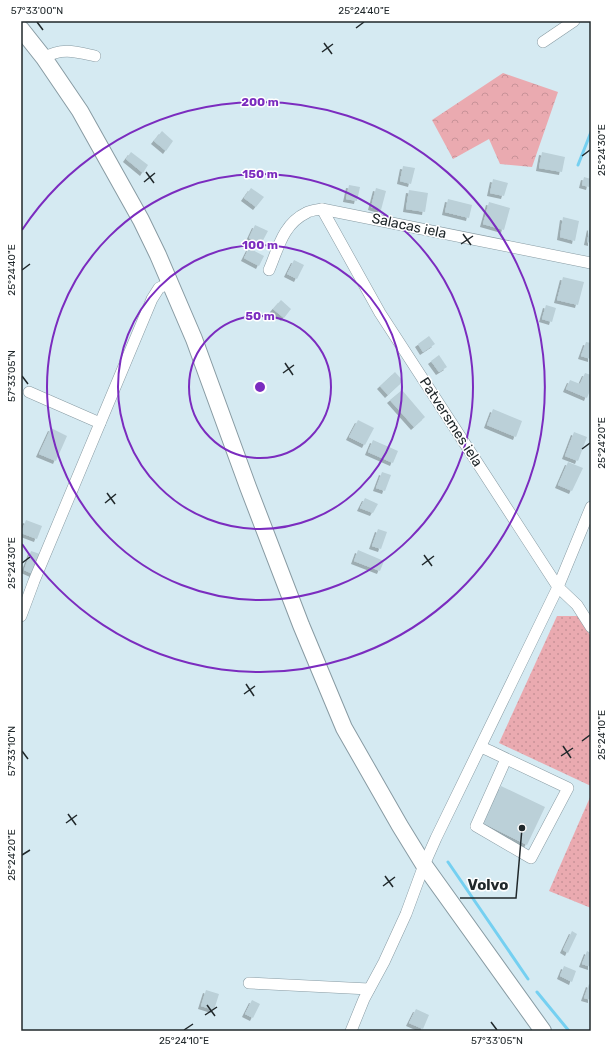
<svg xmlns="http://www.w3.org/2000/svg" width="612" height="1052" font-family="Rubik,sans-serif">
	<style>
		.grass { fill: url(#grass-dots) }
		.forest { fill: url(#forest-crowns) }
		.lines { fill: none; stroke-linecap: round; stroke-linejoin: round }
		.stream { stroke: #75d0f1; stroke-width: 3 }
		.building { fill: #bbd0d8; filter: url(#shadow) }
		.minor-casing { stroke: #889ba3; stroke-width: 12 }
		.highway-casing { stroke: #889ba3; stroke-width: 18 }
		.minor { stroke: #fff; stroke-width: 11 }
		.highway { stroke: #fff; stroke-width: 16 }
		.ticks { fill: none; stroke: #20282b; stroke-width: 1.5 }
		.ring { fill: none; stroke: #7b2cbf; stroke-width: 2 }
		.labels { text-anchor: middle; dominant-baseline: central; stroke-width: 3; stroke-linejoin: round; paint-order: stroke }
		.street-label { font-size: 14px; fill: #20282b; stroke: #fff }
		.centre { fill: #7b2cbf; stroke: #fff; stroke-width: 2 }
		.ring-label { font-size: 12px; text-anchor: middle; font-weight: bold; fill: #7b2cbf; stroke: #fff; stroke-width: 3; stroke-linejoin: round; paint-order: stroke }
		.leader { fill: none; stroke: #20282b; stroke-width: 1.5 }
		.callout-dot { fill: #20282b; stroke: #fff; stroke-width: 1.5 }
		.callout-label { font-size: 15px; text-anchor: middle; font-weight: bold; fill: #20282b; stroke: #fff; stroke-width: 3; stroke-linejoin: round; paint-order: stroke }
		.neatline { fill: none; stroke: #20282b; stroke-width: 1.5 }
		.ticks-label { font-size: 10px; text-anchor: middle; fill: #20282b }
	</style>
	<defs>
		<pattern id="grass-dots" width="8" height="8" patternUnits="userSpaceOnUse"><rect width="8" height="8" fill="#eaaab0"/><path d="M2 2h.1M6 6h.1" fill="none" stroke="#c89298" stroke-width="1.8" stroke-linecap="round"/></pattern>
		<pattern id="forest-crowns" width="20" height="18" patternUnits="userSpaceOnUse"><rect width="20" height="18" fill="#eaaab0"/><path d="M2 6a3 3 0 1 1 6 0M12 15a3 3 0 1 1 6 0" fill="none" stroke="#c89298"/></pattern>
		<filter id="shadow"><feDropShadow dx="-3" dy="3" stdDeviation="0" flood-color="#0004"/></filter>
	</defs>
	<rect width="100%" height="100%" fill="#d5eaf2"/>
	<g class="grass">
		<polygon points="557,616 579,616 591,637 591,786 499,743"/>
		<polygon points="591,795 591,908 549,891"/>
	</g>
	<polygon class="forest" points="503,73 558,92 532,167 500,164 489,139 453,159 432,120"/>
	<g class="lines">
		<g class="stream">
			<polyline points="578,165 591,132"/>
			<polyline points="448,862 528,979"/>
			<polyline points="537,992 569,1031"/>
		</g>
	</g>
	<g class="building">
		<polygon points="162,131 173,141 166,151 154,141"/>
		<polygon points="131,152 148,165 143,173 126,159"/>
		<polygon points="542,152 565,157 562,172 539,168"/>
		<polygon points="403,166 415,168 411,184 400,181"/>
		<polygon points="584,177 591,179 589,187 582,185"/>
		<polygon points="493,179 508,183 504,196 490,193"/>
		<polygon points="349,185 360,187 357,201 346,199"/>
		<polygon points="251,188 264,197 256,207 244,198"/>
		<polygon points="376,188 386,191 381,210 371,207"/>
		<polygon points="409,190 428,193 425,212 406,209"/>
		<polygon points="448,199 472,205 469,218 445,212"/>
		<polygon points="489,202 510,208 504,230 483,224"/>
		<polygon points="563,217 579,221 575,241 560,237"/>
		<polygon points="255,225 268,231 261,244 249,238"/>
		<polygon points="590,227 591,228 591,243 587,242"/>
		<polygon points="249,248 264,256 259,266 244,258"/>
		<polygon points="294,260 304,265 297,279 287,274"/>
		<polygon points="563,277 584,282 578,305 557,300"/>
		<polygon points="281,300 291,309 284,318 273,309"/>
		<polygon points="546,305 556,308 552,322 542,319"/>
		<polygon points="429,336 435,344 423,352 418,344"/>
		<polygon points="586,342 591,343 591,359 581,356"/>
		<polygon points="439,355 447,367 439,372 431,361"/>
		<polygon points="395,372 403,381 388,395 380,386"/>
		<polygon points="585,373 591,375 591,388 587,398 566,389 570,380 580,384"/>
		<polygon points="402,390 425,417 414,427 390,400"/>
		<polygon points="493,409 522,421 516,437 487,425"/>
		<polygon points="358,420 374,428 365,445 349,437"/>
		<polygon points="51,428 67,436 56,461 39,454"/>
		<polygon points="574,432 587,437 578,461 565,456"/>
		<polygon points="373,440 398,451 393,463 368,452"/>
		<polygon points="568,462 583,468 572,491 558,485"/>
		<polygon points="382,472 391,475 385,491 376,488"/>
		<polygon points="365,498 378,504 373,513 360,508"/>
		<polygon points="26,520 42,526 37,539 21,533"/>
		<polygon points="378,529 387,532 381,549 372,546"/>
		<polygon points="358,550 384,561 380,571 354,561"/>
		<polygon points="31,551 40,554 33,574 24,570"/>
		<polygon points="501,786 545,807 527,845 483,823"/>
		<polygon points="572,931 577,934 568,953 563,950"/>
		<polygon points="587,951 591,953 591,967 582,964"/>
		<polygon points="564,966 576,971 572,982 560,976"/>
		<polygon points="589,984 591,985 591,1000 584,998"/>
		<polygon points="206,990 219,994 214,1010 201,1006"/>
		<polygon points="252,1000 260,1004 253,1018 245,1014"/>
		<polygon points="416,1009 429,1015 423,1029 409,1023"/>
	</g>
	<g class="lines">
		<defs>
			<g id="minor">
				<polyline points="543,42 574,21"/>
				<path d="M44,58C61,47 77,52 95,56"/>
				<polyline points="322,209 380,313 558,587 577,605 591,627"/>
				<path d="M269,270C278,249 283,224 306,213C311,210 317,210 322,209L591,263"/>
				<polyline points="29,392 100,423"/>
				<polyline points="21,616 34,581 152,299 159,288 169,283"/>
				<polyline points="481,747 490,751 568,788 531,858 476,826 506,759"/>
				<polyline points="249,983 369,989"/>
				<polyline points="351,1031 364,999 384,962 406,914 424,865 436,838 558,587 591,507"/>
			</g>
			<polyline id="highway" points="21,29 44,58 80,111 141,220 158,255 194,339 248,487 301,625 344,728 400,826 424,865 543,1031"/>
		</defs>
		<use href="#minor" class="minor-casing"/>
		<use href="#highway" class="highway-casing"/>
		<use href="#minor" class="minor"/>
		<use href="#highway" class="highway"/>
	</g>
	<path class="ticks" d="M37,22L43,30M356,28L364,22M324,43L332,54M322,52L333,44M582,156L590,150M146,172L154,183M144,182L155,173M463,234L471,245M461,244L473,236M22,270L30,264M285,363L293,375M283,373L294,365M22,376L28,384M582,449L590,443M107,493L115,504M105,503L116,494M424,555L432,566M22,563L30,557M422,565L434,556M246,684L254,696M244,694L255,686M582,741L590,735M563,746L571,758M22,751L28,759M561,756L573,748M68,814L76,825M66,823L77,815M22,855L30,850M385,876L393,887M383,886L395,877M207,1005L215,1016M205,1015L217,1007M491,1022L497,1030M184,1030L193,1024"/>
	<g class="ring">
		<circle cx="260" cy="387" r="71"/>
		<circle cx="260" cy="387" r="142"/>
		<circle cx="260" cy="387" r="213"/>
		<path d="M22 230A285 285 0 1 1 22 544"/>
	</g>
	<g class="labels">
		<g class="street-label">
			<text transform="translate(409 226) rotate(12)">Salacas iela</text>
			<text transform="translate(451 422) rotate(57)">Patversmes iela</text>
		</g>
	</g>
	<circle cx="260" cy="387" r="6" class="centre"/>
	<g class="ring-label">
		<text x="260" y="106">200 m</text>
		<text x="260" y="178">150 m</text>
		<text x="260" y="249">100 m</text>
		<text x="260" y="320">50 m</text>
	</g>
	<path class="leader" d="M522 828L516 898H460"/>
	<circle class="callout-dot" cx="522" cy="828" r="4"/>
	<g class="callout-label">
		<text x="488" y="890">Volvo</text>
	</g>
	<rect width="612" height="1052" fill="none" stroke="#ffffff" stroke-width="44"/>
	<rect x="22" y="22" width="568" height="1008" class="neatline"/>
	<g class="ticks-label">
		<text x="37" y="14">57°33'00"N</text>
		<text x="364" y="14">25°24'40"E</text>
		<text transform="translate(601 150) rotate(-90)" y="4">25°24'30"E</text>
		<text transform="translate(11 270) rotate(-90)" y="4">25°24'40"E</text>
		<text transform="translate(11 376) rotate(-90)" y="4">57°33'05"N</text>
		<text transform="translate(601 443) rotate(-90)" y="4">25°24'20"E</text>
		<text transform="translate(11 563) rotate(-90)" y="4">25°24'30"E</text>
		<text transform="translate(601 735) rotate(-90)" y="4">25°24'10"E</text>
		<text transform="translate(11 751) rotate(-90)" y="4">57°33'10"N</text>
		<text transform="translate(11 855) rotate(-90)" y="4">25°24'20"E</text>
		<text x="184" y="1044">25°24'10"E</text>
		<text x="497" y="1044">57°33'05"N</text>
	</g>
</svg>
